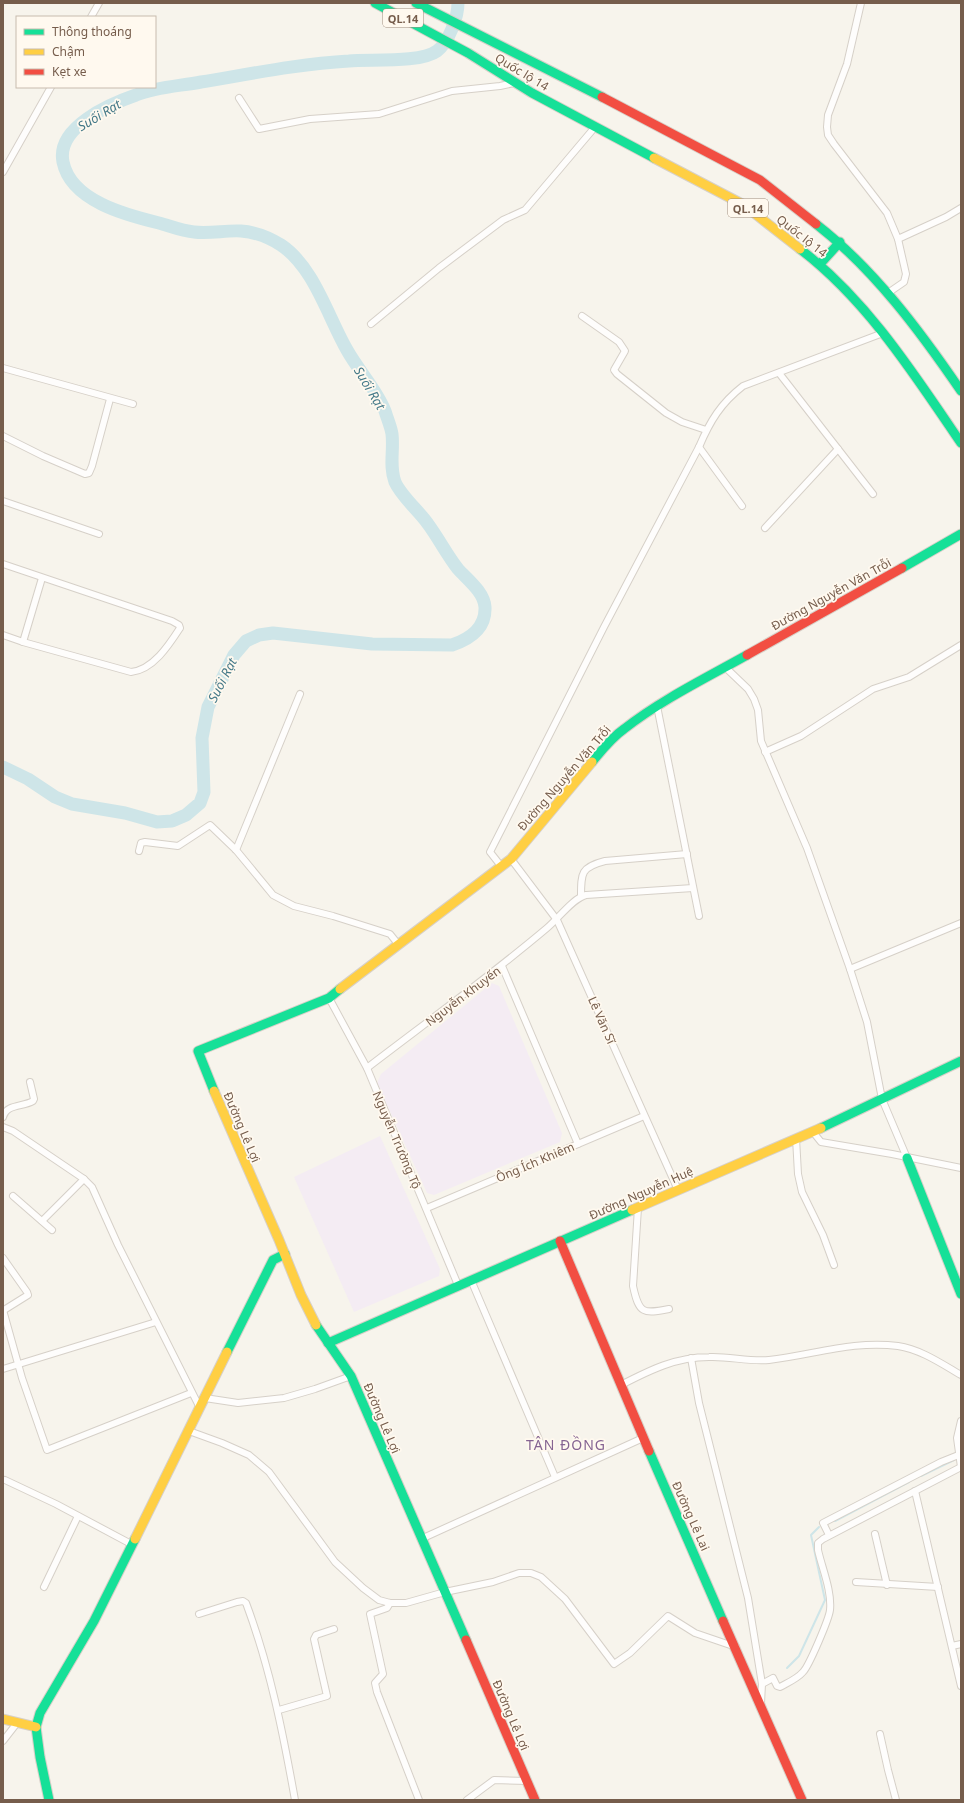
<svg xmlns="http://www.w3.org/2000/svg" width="964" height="1803" font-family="'Noto Sans',sans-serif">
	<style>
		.education { fill: #f4ecf3 }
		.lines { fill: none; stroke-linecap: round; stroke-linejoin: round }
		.stream { stroke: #cee5e8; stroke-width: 2 }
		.river { stroke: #cee5e8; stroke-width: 13 }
		.street-casing { stroke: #d6d0c8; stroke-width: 8 }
		.fast-casing { stroke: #d7d0c8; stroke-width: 11 }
		.slow-casing { stroke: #d7d0c8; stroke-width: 11 }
		.jam-casing { stroke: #d7d0c8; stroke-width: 11 }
		.street { stroke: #fefdfc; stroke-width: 6 }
		.fast { stroke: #16e098; stroke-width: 9 }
		.slow { stroke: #ffcf43; stroke-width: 9 }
		.jam { stroke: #f24e42; stroke-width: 9 }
		.labels { text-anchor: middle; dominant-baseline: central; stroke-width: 3.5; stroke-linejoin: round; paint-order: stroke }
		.shield { fill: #fff9ef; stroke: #9f8c7d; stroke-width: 1 }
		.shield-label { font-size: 11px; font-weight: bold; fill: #765d4c }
		.street-label { font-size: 12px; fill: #765d4c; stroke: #fff9ef }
		.water-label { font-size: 13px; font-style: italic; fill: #467a89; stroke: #fff9ef }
		.quarter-label { font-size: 14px; letter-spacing: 1px; fill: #856492; stroke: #fff9ef }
	</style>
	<rect width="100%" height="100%" fill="#f7f4ec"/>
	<g class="education">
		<polygon points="492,983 499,986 562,1133 560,1142 434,1195 427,1193 377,1083 381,1074"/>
		<polygon points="380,1136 440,1269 439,1276 354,1312 294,1177"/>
	</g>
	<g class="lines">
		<g class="stream">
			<polyline points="921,1476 954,1460"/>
			<polyline points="835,1521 909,1482"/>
			<polyline points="787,1668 799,1656 825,1600 811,1535 819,1527"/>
		</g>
		<path class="river" d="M3,767L28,779L55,797L72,804L125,813L157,822L172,821L186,815L200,803L204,792L202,738L208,707L234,655L246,641L259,635L273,633L372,644L452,645C470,639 486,628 485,607C484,592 468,580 458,569C447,555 439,539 428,524C419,511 401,496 395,482C389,466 394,450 392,434C391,427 387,418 385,411C377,390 358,370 347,350C328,317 314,267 281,245C270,238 255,232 241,231C226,230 210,234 194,232C182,231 170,226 159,223C126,215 71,201 63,162C56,127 110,104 136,95C156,87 180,86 201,82C250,74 299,64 349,61C370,59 421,63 437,51C449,42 458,17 458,3"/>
		<defs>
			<g id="street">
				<polyline points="861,3 847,64 828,115 827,127 828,135 834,144 887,213 898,239 906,274 904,282 888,293"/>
				<polyline points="91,17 99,3"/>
				<polyline points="239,98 259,129 310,119 379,114 452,91 500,86 514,83"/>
				<polyline points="3,172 51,87"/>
				<polyline points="898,239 946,217 961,208"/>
				<polyline points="582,316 619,342 625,351 614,370 617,374 666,413 682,422 706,430"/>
				<polyline points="371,324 439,268 503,220 525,210 595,127"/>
				<polyline points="3,368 133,404"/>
				<polyline points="779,373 873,494"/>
				<polyline points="3,436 43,456 85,474 89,473 92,466 110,399"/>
				<polyline points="699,447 742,506"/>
				<polyline points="3,501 99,534"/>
				<polyline points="765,528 838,449"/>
				<path d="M3,564L172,621L179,625L180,628C169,645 153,670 131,672L23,642L3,635"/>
				<polyline points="23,642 42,578"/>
				<polyline points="725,667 748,689 754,699 758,710 761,741 807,848 850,969 867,1022 882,1099 907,1158"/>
				<polyline points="657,706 699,916"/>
				<polyline points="765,752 801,736 873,689 909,677 961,645"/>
				<polyline points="236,850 300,694"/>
				<polyline points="139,851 141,843 145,842 178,846 210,825 236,850 273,895 294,906 333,916 390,934 398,944"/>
				<polyline points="511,859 557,920 678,1190"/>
				<path d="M501,866L490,852L604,627L699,447C710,421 721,403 743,386L883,333"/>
				<path d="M581,896C581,873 581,867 605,861L687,854"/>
				<polyline points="502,966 578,1144"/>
				<polyline points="850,969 961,923"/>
				<polyline points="329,998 367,1068 458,1285"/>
				<path d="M367,1068C427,1022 489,977 547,928C558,919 573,898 586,895L693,888"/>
				<path d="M3,1117C6,1104 23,1107 33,1101L34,1099L30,1082"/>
				<polyline points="3,1127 13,1131 84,1179 92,1187 118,1245 200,1408"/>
				<polyline points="813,1132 821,1142 892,1154 961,1168"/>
				<polyline points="796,1138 798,1174 802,1192 823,1235 834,1265"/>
				<polyline points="13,1196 52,1230"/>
				<polyline points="427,1208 644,1116"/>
				<path d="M638,1208L633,1286C639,1314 643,1314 669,1309"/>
				<polyline points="42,1221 84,1179"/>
				<polyline points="3,1258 27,1292 28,1295 4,1310"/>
				<polyline points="471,1280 555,1477"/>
				<polyline points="3,1310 22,1378 47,1450 191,1393"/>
				<polyline points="691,1358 699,1403 748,1598 762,1684 761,1703"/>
				<polyline points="3,1369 156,1322"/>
				<path d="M621,1385C650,1370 676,1357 709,1357C729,1356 749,1362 769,1360C813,1355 854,1340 898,1346C920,1349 942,1364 961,1375"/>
				<polyline points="205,1398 238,1403 284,1398 315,1389 351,1376"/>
				<polyline points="189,1431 222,1443 249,1455 269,1472 335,1562 363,1588 379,1600 390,1603 406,1603 445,1592 493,1582 519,1573 531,1573 541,1577 565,1599 614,1664 630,1653 668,1616 695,1633 736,1647"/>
				<polyline points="961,1467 957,1438 961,1421"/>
				<polyline points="5,1480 56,1504 133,1545"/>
				<polyline points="915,1491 961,1686"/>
				<polyline points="875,1534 887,1585"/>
				<polyline points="829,1535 823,1523 941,1462 961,1454"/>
				<polyline points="421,1539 643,1438"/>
				<polyline points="856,1582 938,1587"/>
				<polyline points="44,1587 78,1516"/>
				<polyline points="390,1603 387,1608 370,1614 383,1674 375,1683 377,1692 419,1800"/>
				<path d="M199,1614L237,1602L243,1601L246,1603C270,1667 283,1733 295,1800"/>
				<polyline points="952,1646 961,1644"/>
				<path d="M762,1684L773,1678L777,1686L780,1687C787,1683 797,1679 803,1672C809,1666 829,1619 830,1610C832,1591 822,1568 818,1550V1543L823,1539L961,1467"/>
				<polyline points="279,1710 327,1696 314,1639 316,1635 334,1629"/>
				<polyline points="880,1734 888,1770 896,1800"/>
				<polyline points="3,1741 17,1723"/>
				<polyline points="467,1800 494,1780 527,1781"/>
			</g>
			<g id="fast">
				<polyline points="375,3 468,53 532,93 654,158"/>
				<polyline points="416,3 602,97"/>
				<path d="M816,224C874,269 920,331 961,391"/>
				<path d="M800,249C867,300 914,374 961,443"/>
				<polyline points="820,264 840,242"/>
				<polyline points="902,568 961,534"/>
				<path d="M592,762C602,750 611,738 624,729C661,700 706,678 747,655"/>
				<polyline points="214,1091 198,1051 329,998 340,989"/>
				<polyline points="821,1128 961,1061"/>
				<polyline points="907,1158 961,1294"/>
				<polyline points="316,1325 351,1376 466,1640"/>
				<polyline points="328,1343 632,1210"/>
				<polyline points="227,1352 273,1260 285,1254"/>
				<polyline points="649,1451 723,1621"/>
				<polyline points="49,1800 40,1757 36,1727 40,1713 94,1621 135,1539"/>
			</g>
			<g id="slow">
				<polyline points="654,158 744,205 800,249"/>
				<polyline points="340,989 511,859 592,762"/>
				<polyline points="214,1091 279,1240 301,1295 316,1325"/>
				<polyline points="632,1210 821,1128"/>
				<polyline points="135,1539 227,1352"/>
				<polyline points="3,1719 36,1727"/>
			</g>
			<g id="jam">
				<polyline points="602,97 760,180 816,224"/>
				<polyline points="747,655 902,568"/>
				<polyline points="560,1241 649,1451"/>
				<polyline points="723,1621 802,1800"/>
				<polyline points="466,1640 535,1800"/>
			</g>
		</defs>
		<use href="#street" class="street-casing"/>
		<use href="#fast" class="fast-casing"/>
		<use href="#slow" class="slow-casing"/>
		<use href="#jam" class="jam-casing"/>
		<use href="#street" class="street"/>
		<use href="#fast" class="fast"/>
		<use href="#slow" class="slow"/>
		<use href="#jam" class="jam"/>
	</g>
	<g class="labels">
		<g class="shield">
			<rect x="383" y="9" width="40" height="18" rx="3"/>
			<rect x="728" y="199" width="40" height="18" rx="3"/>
		</g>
		<g class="shield-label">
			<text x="403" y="18">QL.14</text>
			<text x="748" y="208">QL.14</text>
		</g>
		<g class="street-label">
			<text transform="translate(522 72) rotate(31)">Quốc lộ 14</text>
			<text transform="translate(802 236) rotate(38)">Quốc lộ 14</text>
			<text transform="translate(831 594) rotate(-29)">Đường Nguyễn Văn Trỗi</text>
			<text transform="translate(564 778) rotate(-49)">Đường Nguyễn Văn Trỗi</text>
			<text transform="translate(463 996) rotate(-37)">Nguyễn Khuyến</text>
			<text transform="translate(602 1020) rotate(66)">Lê Văn Sĩ</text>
			<text transform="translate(242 1127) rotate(67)">Đường Lê Lợi</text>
			<text transform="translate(397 1140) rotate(67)">Nguyễn Trường Tộ</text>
			<text transform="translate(535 1162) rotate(-23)">Ông Ích Khiêm</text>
			<text transform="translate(641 1193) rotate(-24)">Đường Nguyễn Huệ</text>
			<text transform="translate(382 1418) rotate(67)">Đường Lê Lợi</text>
			<text transform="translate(691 1516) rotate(66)">Đường Lê Lai</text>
			<text transform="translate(511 1715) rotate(67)">Đường Lê Lợi</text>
		</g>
		<g class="water-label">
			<text transform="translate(99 115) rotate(-31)">Suối Rạt</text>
			<text transform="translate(370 388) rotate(59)">Suối Rạt</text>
			<text transform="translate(222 680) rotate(-63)">Suối Rạt</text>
		</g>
		<g class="quarter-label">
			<text x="566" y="1444">TÂN ĐỒNG</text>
		</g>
	</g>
	<rect width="964" height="1803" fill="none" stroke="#765d4c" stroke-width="8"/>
	<rect x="16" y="16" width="140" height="72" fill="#fff9ef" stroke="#c8bbae"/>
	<rect x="24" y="29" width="20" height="6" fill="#16e098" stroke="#c8bbae"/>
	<text x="52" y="36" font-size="12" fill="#765d4c">Thông thoáng</text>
	<rect x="24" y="49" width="20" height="6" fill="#ffcf43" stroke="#c8bbae"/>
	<text x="52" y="56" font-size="12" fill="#765d4c">Chậm</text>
	<rect x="24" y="69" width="20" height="6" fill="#f24e42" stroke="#c8bbae"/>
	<text x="52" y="76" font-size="12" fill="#765d4c">Kẹt xe</text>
</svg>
